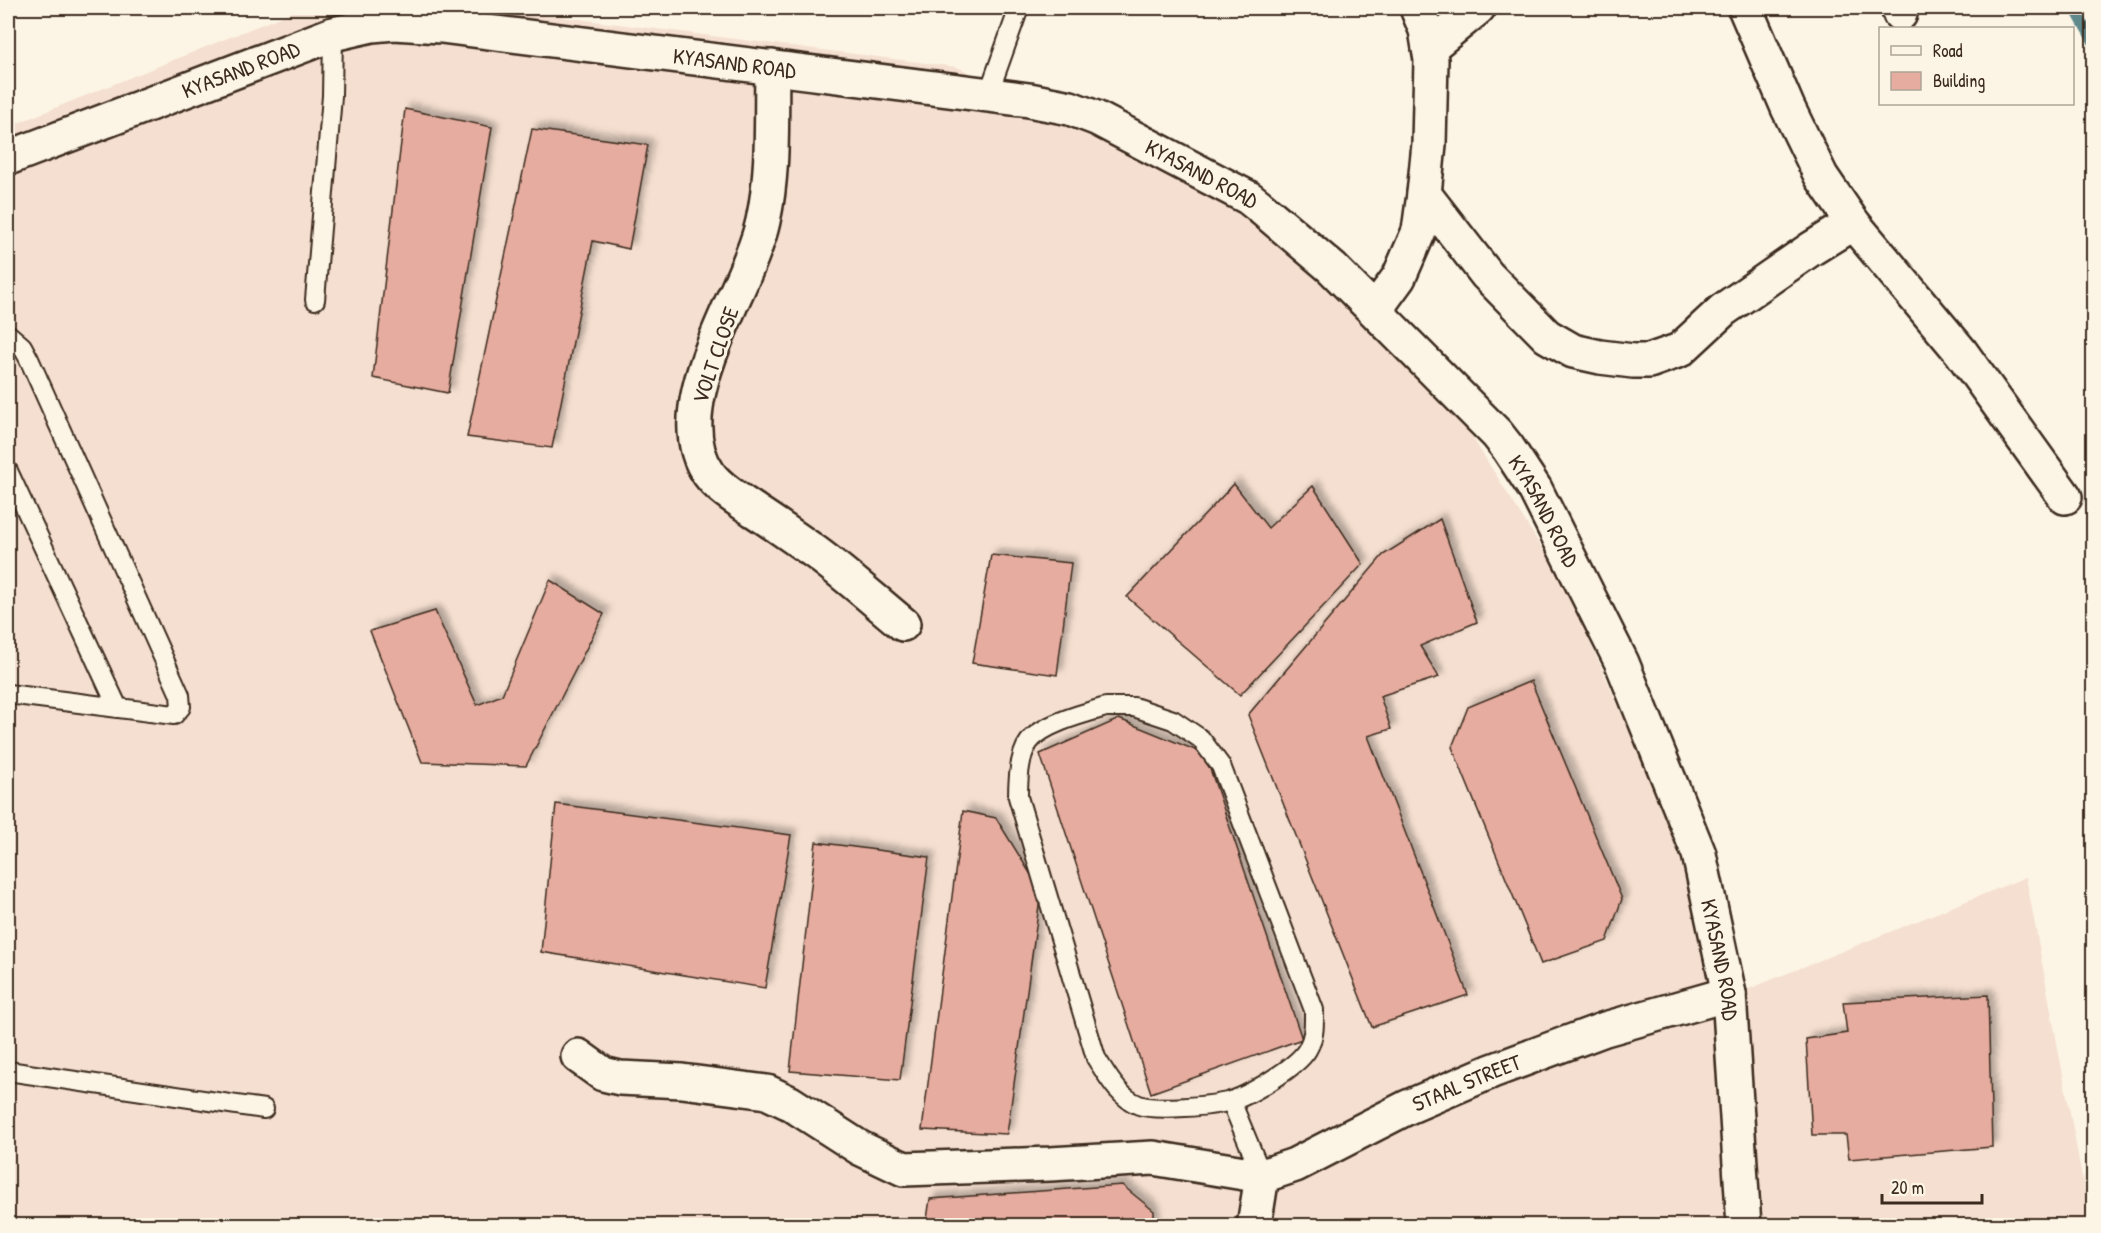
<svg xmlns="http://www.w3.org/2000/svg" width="2101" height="1233" font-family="'Patrick Hand',sans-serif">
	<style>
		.built { fill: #f5dfd0 }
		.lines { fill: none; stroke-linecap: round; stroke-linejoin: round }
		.stream { stroke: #60898c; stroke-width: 10 }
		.building { fill: #e5ac9f; stroke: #3b2a1e; stroke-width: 1.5; filter: url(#shadow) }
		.service-casing { stroke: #3b2a1e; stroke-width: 22 }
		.minor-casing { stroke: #3b2a1e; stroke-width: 38 }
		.service { stroke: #fcf5e5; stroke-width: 18 }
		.minor { stroke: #fcf5e5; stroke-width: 33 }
		.labels { text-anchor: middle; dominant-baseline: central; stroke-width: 6; stroke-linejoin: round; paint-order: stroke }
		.street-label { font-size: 22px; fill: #3b2a1e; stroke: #fcf5e5 }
	</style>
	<defs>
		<filter id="shadow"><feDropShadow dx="5.5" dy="-5.5" stdDeviation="3" flood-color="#0004"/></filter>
	</defs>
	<rect width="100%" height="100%" fill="#fcf5e5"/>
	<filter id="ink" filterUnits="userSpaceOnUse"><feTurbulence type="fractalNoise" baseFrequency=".0167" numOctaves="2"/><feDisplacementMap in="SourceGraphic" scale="12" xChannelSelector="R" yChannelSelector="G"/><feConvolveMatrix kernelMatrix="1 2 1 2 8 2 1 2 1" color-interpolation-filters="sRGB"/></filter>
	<g filter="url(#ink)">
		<polygon class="built" points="302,8 491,8 957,67 1111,139 1300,250 1467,429 1564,583 1744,991 2026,877 2091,1225 8,1226 8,127"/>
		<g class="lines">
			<polyline class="stream" points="2074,8 2094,43"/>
		</g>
		<g class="building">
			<polygon points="405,109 492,127 448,393 373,378"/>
			<polygon points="532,129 648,145 629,249 593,241 552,448 467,437"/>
			<polygon points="1234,484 1268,528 1313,486 1363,564 1240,695 1127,597"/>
			<polygon points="1440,519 1477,622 1420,646 1439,677 1380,696 1391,729 1368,736 1468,995 1372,1027 1248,715 1383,555"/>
			<polygon points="991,555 1071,563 1057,675 972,663"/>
			<polygon points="550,580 604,614 526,766 422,762 370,631 435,611 477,705 502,695"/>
			<polygon points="1531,681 1622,899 1607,941 1541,964 1452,747 1468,707"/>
			<polygon points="1119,719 1205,754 1302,1039 1151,1093 1040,754"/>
			<polygon points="556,804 791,835 765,988 541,952"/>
			<polygon points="963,811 996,818 1041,891 1007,1134 922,1130"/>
			<polygon points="816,842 929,857 900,1080 790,1071"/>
			<polygon points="1988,995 1992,1147 1849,1159 1846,1135 1812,1135 1806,1039 1847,1033 1843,1002"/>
			<polygon points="1122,1185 1154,1211 1154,1226 926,1226 930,1199"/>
		</g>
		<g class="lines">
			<defs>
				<g id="service">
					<polyline points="988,95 1019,8"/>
					<polyline points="315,300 332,96 333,34"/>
					<polyline points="8,334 22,346 29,359 180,695 181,707 174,715 8,694"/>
					<polyline points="8,471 118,708"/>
					<path d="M1106,707H1134L1173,720L1201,739L1221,766L1314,1010C1314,1025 1315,1036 1307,1050C1297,1067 1250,1095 1231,1101C1213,1106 1156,1111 1139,1105C1119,1098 1107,1075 1096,1058L1018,797C1018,781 1019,755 1029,742C1042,724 1085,713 1106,707Z"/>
					<polyline points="8,1071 264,1109"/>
					<polyline points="1231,1101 1262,1176"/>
				</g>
				<g id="minor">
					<polyline points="1745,8 1788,108 1821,176 1853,223 1961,352 2065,497"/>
					<polyline points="1898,8 1900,14"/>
					<polyline points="1429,48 1478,8"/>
					<path d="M772,67C771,118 774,171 763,221C748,291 661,406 709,474C720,489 739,500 755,511C775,524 795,538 815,552C845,574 874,600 903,624"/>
					<path id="s1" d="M8,158L333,34L372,25L394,23L441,26L1029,100L1070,108L1096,118L1249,198L1259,206L1332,268L1497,434L1508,448L1535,489L1622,663L1699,854L1729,994L1744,1226"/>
					<polyline points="1424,194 1487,275 1547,336 1573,351 1600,357 1633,361 1649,361 1680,350 1723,310 1811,249 1853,223"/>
					<polyline points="1375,310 1399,277 1419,231 1424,194 1429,144 1431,60 1426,30 1417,8"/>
					<polyline points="578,1056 603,1074 620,1078 682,1081 767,1092 790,1103 860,1148 904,1169 1050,1164 1153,1158 1262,1176"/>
					<path id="s2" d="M1254,1226L1262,1176L1295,1165L1408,1107L1492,1071L1605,1029L1729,994"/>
				</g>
			</defs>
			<use href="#service" class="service-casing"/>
			<use href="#minor" class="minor-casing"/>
			<use href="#service" class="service"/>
			<use href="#minor" class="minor"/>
		</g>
	</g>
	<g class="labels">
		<g class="street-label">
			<text stroke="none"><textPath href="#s1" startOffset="753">KYASAND ROAD</textPath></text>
			<text stroke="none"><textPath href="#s1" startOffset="249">KYASAND ROAD</textPath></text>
			<text stroke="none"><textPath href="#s1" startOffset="1239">KYASAND ROAD</textPath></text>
			<text transform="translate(715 355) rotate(-71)">VOLT CLOSE</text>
			<text stroke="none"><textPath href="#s1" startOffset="1725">KYASAND ROAD</textPath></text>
			<text stroke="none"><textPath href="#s1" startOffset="2210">KYASAND ROAD</textPath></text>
			<text stroke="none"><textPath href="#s2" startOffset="276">STAAL STREET</textPath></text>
		</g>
	</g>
	<rect width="2101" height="1233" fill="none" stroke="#fcf5e5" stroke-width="30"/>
	<rect x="15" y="15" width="2071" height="1203" fill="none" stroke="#3b2a1e" stroke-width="2" filter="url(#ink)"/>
	<rect x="1879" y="27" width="195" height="78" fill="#fcf5e5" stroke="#afa495" stroke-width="1.5"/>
	<rect x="1891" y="46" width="30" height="9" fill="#fcf5e5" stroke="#afa495" stroke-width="1.5"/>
	<text x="1933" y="57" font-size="18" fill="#3b2a1e">Road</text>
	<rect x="1891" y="72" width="30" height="18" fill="#e5ac9f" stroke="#afa495" stroke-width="1.5"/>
	<text x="1933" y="87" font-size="18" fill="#3b2a1e">Building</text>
	<path d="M1882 1194v9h100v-9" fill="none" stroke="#3b2a1e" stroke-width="3"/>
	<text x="1891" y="1194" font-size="18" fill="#3b2a1e" stroke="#fcf5e5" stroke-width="4.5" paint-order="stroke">20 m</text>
</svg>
